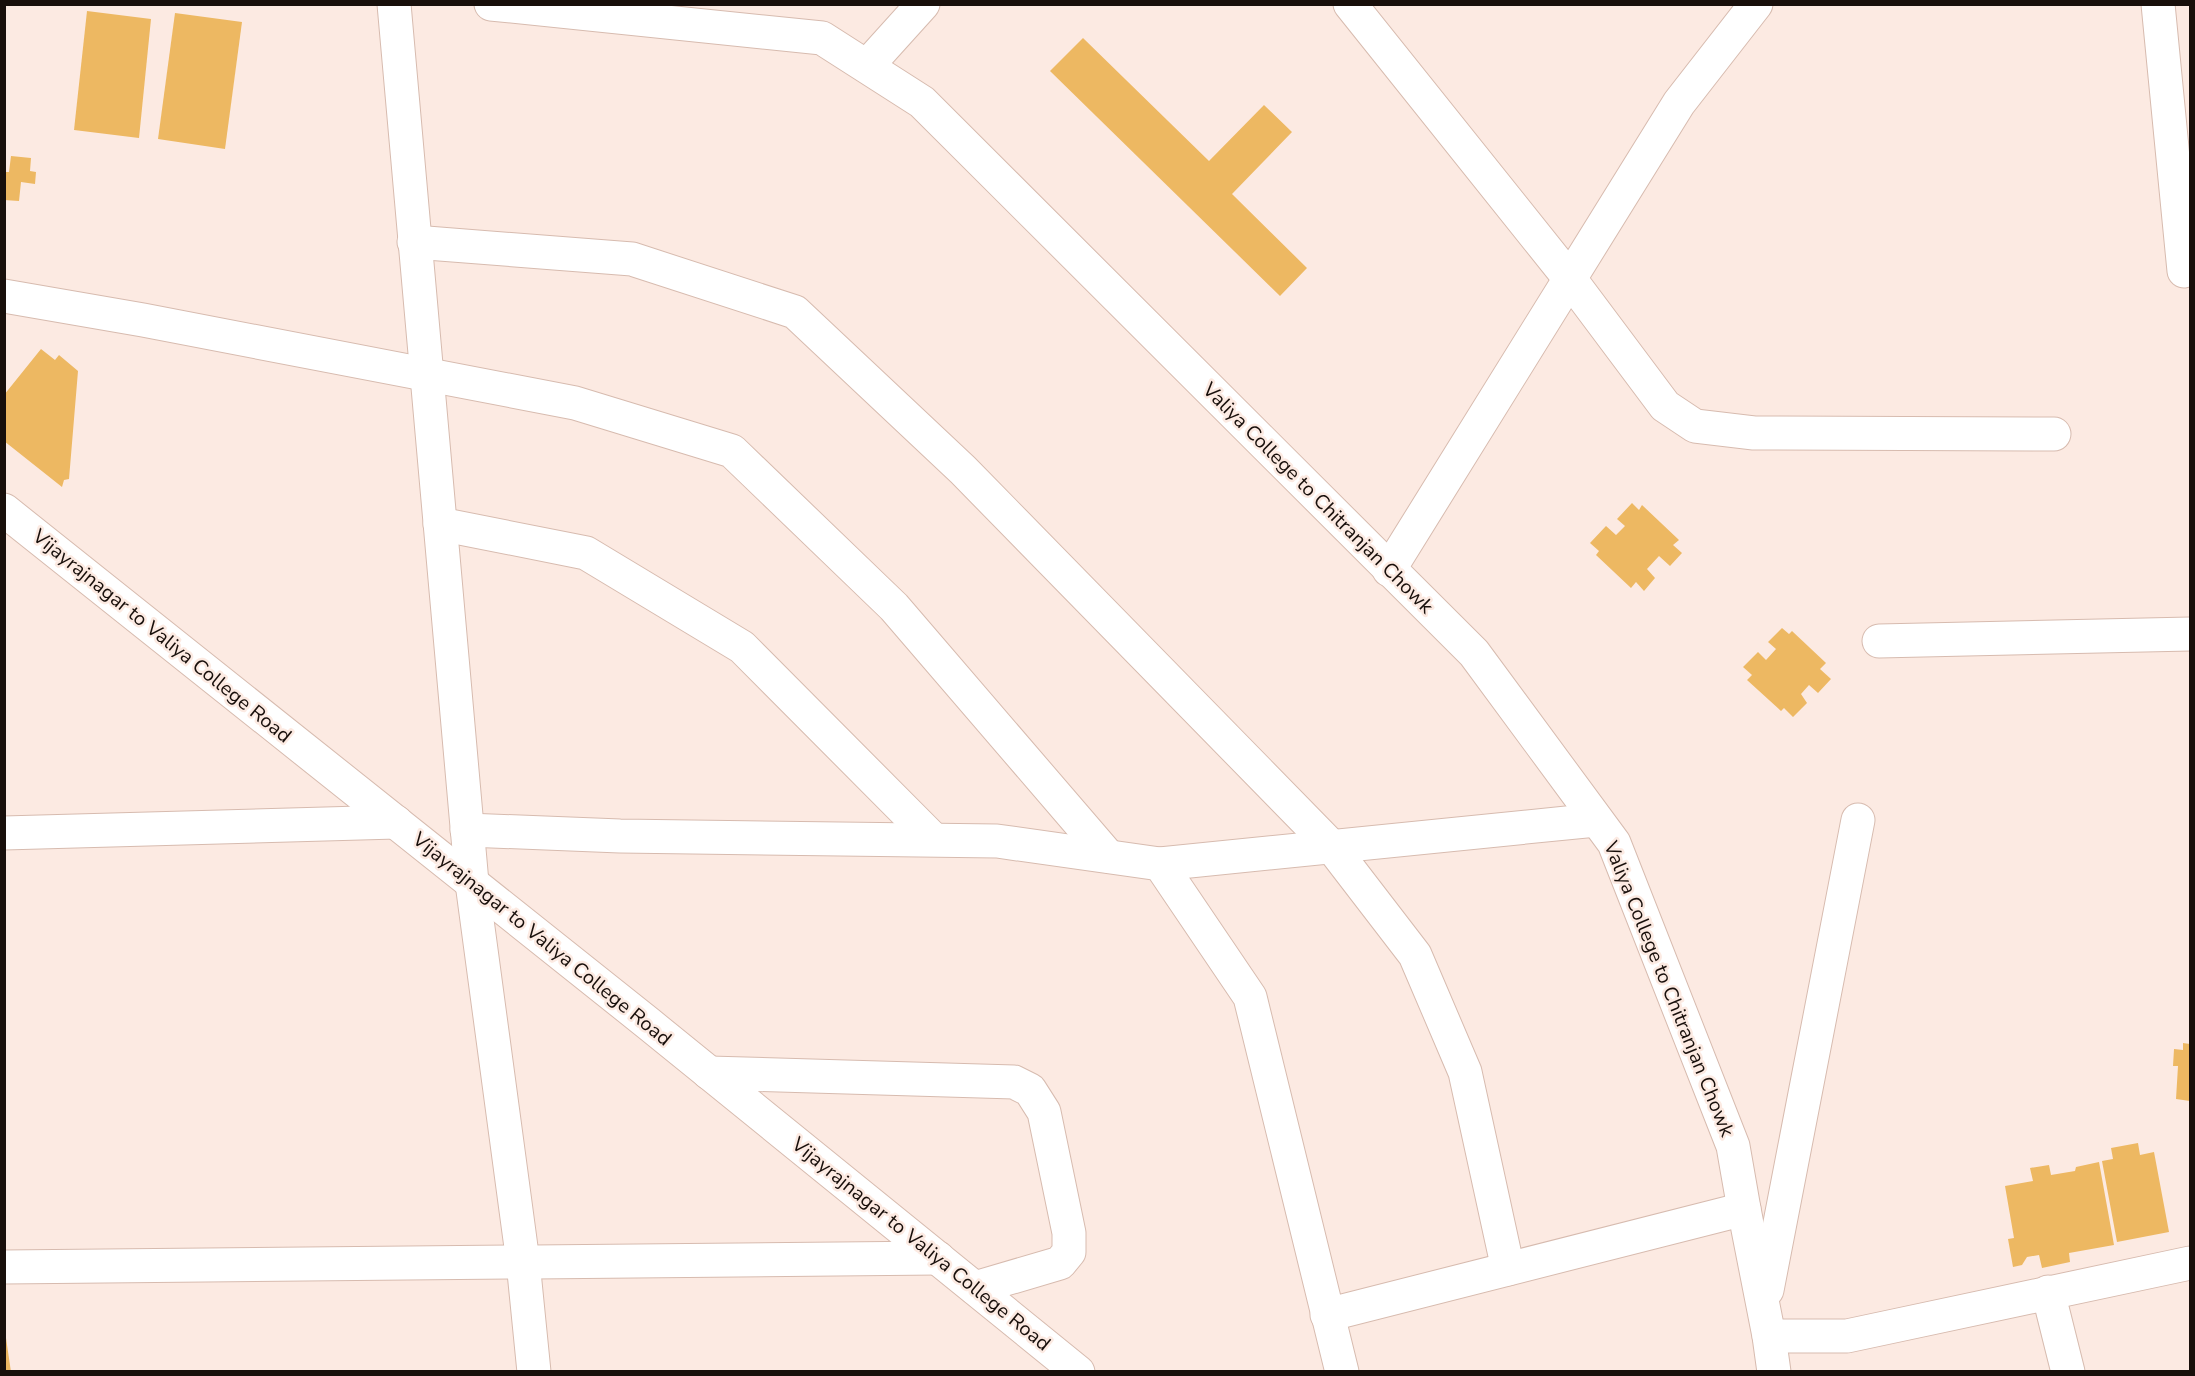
<svg xmlns="http://www.w3.org/2000/svg" width="2195" height="1376" font-family="'Nunito Sans',sans-serif">
	<style>
		.building { fill: #edb862 }
		.lines { fill: none; stroke-linecap: round; stroke-linejoin: round }
		.minor-casing { stroke: #d7bbaf; stroke-width: 35 }
		.minor { stroke: #fff; stroke-width: 33 }
		.labels { text-anchor: middle; dominant-baseline: central; stroke-width: 5; stroke-linejoin: round; paint-order: stroke }
		.street-label { font-size: 20px; fill: #180f0b; stroke: #fceae2 }
	</style>
	<rect width="100%" height="100%" fill="#fceae2"/>
	<g class="building">
		<polygon points="87,11 151,19 139,138 74,130"/>
		<polygon points="175,13 242,22 225,149 158,139"/>
		<polygon points="1083,38 1209,161 1264,105 1292,132 1232,194 1307,268 1280,296 1050,71"/>
		<polygon points="11,156 31,158 30,171 36,172 35,184 21,182 19,201 4,200 4,172 9,172"/>
		<polygon points="41,349 55,360 59,355 78,371 69,479 64,480 62,487 4,441 4,395"/>
		<polygon points="1632,503 1639,510 1642,505 1679,540 1673,545 1682,553 1670,566 1659,556 1647,569 1655,578 1644,591 1636,582 1631,588 1596,555 1599,551 1590,543 1606,526 1616,535 1625,526 1617,519"/>
		<polygon points="1782,628 1789,634 1792,631 1826,663 1820,669 1831,679 1818,693 1809,685 1801,694 1807,703 1793,717 1784,708 1781,711 1747,680 1752,675 1743,667 1758,652 1766,660 1776,649 1768,642"/>
		<polygon points="2183,1043 2190,1044 2190,1101 2176,1099 2178,1066 2173,1066 2174,1049 2183,1050"/>
		<polygon points="2138,1143 2140,1155 2154,1152 2169,1232 2117,1242 2102,1161 2113,1159 2111,1148"/>
		<polygon points="2099,1162 2114,1245 2069,1253 2070,1262 2042,1268 2039,1255 2027,1257 2022,1265 2013,1267 2008,1239 2014,1238 2005,1186 2033,1181 2030,1168 2049,1165 2051,1175 2075,1171 2076,1167"/>
		<polygon points="4,1338 6,1338 11,1372 4,1372"/>
	</g>
	<g class="lines">
		<defs>
			<g id="minor">
				<polyline points="394,4 472,883 523,1262 534,1372"/>
				<polyline points="491,4 822,38 922,102 1474,653 1614,843 1733,1146 1744,1209 1769,1336 1774,1372"/>
				<polyline points="1350,4 1570,279 1665,406 1695,426 1754,433 2054,434"/>
				<polyline points="2158,4 2184,271"/>
				<polyline points="867,66 923,4"/>
				<polyline points="414,242 632,259 795,312 963,470 1332,847 1415,955 1465,1072 1508,1269"/>
				<polyline points="4,296 143,320 575,403 732,451 894,607 1108,856"/>
				<polyline points="4,510 649,1024 1078,1372"/>
				<polyline points="440,524 586,553 742,647 933,839"/>
				<polyline points="1389,570 1679,103 1756,4"/>
				<polyline points="1879,641 2190,634"/>
				<polyline points="467,830 620,836 997,841 1160,864 1250,997 1342,1372"/>
				<polyline points="4,833 396,822"/>
				<polyline points="1160,864 1596,820"/>
				<polyline points="709,1073 1014,1082 1030,1090 1044,1112 1069,1233 1069,1252 1060,1263 975,1288"/>
				<polyline points="4,1267 938,1258"/>
				<polyline points="1767,1290 1858,820"/>
				<polyline points="2048,1292 2068,1372"/>
				<polyline points="1327,1315 1744,1209"/>
				<polyline points="1769,1336 1847,1336 2190,1263"/>
			</g>
		</defs>
		<use href="#minor" class="minor-casing"/>
		<use href="#minor" class="minor"/>
	</g>
	<g class="labels">
		<g class="street-label">
			<text transform="translate(1318 498) rotate(45)">Valiya College to Chitranjan Chowk</text>
			<text transform="translate(162 636) rotate(39)">Vijayrajnagar to Valiya College Road</text>
			<text transform="translate(542 939) rotate(39)">Vijayrajnagar to Valiya College Road</text>
			<text transform="translate(1669 989) rotate(68)">Valiya College to Chitranjan Chowk</text>
			<text transform="translate(921 1244) rotate(39)">Vijayrajnagar to Valiya College Road</text>
		</g>
	</g>
	<rect width="2195" height="1376" fill="none" stroke="#180f0b" stroke-width="12"/>
</svg>
